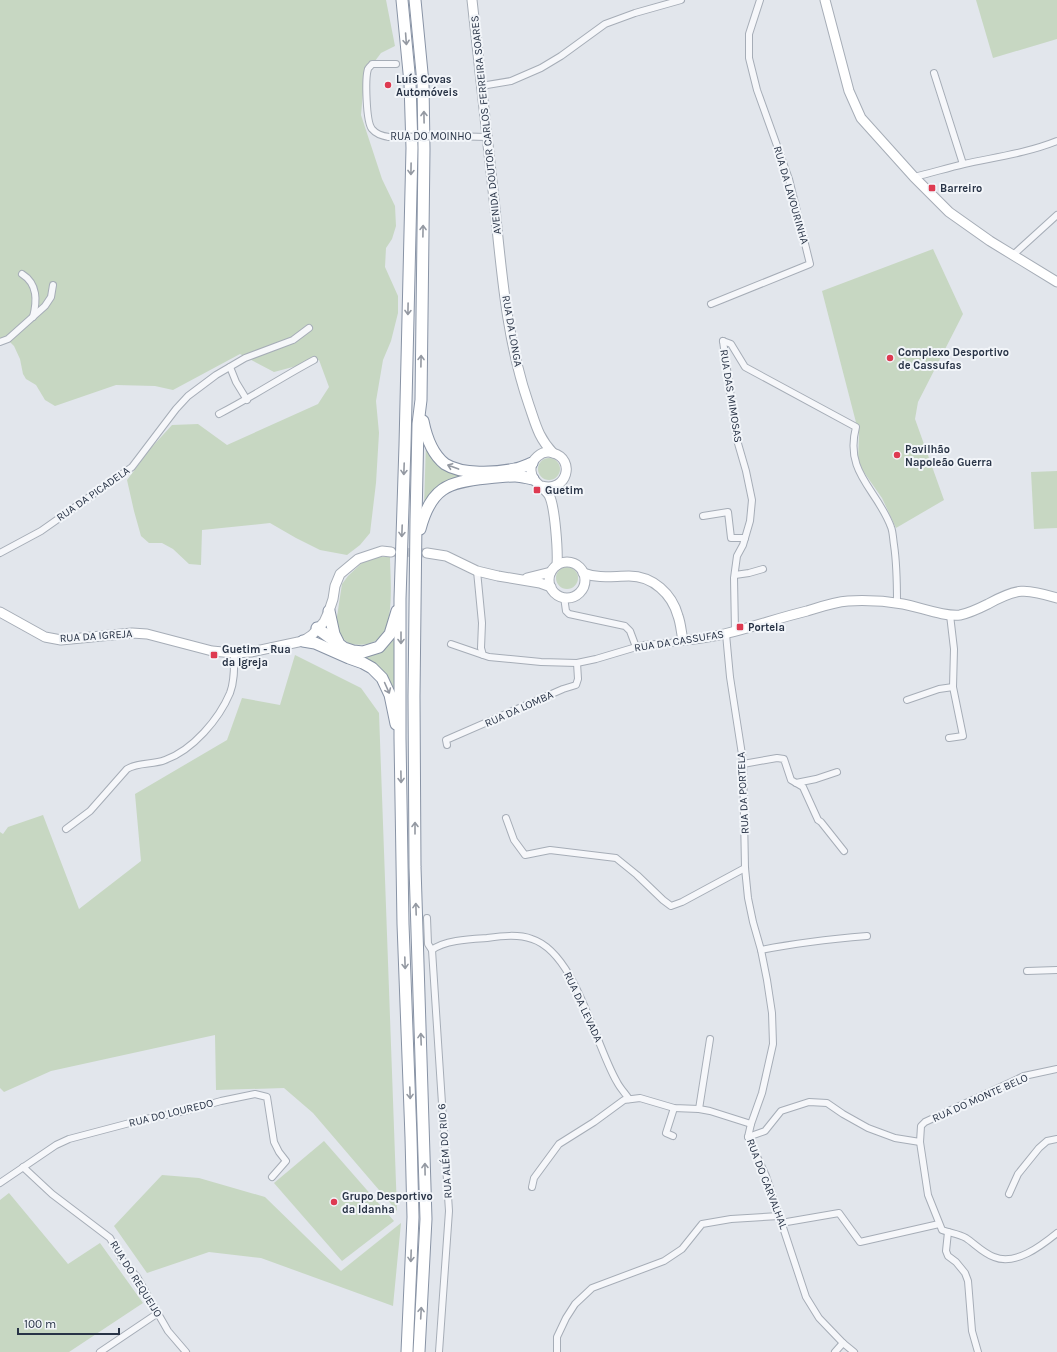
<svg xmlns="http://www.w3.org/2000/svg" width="1057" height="1352" font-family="Karla,sans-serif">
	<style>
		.green { fill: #c7d7c2 }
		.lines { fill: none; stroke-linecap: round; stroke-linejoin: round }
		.secondary-tunnel { stroke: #bdc2cb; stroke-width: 9; stroke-dasharray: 9 4.5; stroke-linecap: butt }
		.street-casing { stroke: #a6adb7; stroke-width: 8 }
		.secondary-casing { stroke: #a6adb7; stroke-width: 11 }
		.highway-casing { stroke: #8893a5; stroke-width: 13 }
		.street { stroke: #f6f7fa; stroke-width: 6 }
		.secondary { stroke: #fff; stroke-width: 9 }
		.highway { stroke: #fff; stroke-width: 11 }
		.street-bridge-casing { stroke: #a6adb7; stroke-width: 8; stroke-linecap: butt }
		.street-bridge { stroke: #f6f7fa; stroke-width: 6 }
		.oneway { stroke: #9499a2 }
		.poi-dot { fill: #de3a51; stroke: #f2f5f9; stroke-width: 1.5 }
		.labels { text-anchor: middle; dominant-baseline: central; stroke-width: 4; stroke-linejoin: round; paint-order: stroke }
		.poi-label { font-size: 11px; font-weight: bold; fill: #283346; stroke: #f2f5f9; text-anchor: start }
		.street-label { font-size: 11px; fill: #283346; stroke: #f2f5f9 }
	</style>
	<rect width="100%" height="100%" fill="#e2e6ec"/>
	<g class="green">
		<polygon points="0,0 386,0 395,46 381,53 366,73 363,92 361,115 382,179 395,206 396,226 392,239 386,248 385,267 398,296 398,313 391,341 383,360 376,401 379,433 376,483 370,533 360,545 347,555 320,550 296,538 270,523 202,530 201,565 189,564 173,549 162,543 149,543 141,536 134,511 127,480 151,448 172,425 198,424 227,445 318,404 329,387 319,360 274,372 240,354 173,390 155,386 116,385 55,406 45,400 36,385 26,379 23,374 20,359 14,346 7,339 0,342"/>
		<polygon points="976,0 1057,0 1057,39 993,58"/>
		<polygon points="933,249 963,314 918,402 915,419 944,500 896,528 882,498 861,468 858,461 859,434 822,291"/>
		<polygon points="426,442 466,475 424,506"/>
		<circle cx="549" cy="469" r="11"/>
		<polygon points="1057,471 1057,528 1034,529 1031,472"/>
		<path d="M379,557H390C390,577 396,628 377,640C368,646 358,645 349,644L339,635L336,623L342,584L348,576L365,560Z"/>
		<circle cx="567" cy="578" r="11"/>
		<path d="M395,635L394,689C384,669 375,663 355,655Z"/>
		<polygon points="295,655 361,688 379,713 397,1211 313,1113 284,1088 216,1090 215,1035 51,1071 4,1092 0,1088 0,832 3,834 8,827 43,815 79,909 141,861 135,794 227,740 242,698 280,705"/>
		<polygon points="324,1141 394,1221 342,1261 274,1183"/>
		<polygon points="162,1175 199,1178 265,1197 341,1271 401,1223 393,1306 261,1258 209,1252 147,1273 114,1226"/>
		<polygon points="9,1193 68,1264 100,1243 143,1303 69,1352 0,1352 0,1200"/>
	</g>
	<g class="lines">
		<polyline class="secondary-tunnel" points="391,552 427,553"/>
		<defs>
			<g id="street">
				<polyline points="934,73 963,164"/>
				<polyline points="481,86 511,81 541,68 561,56 605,24 635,13 681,0"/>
				<polyline points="450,136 487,137"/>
				<path d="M389,137C382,136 376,134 372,129C366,122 365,78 368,69C368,68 371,66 372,64H396"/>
				<path d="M914,177C931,173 947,168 964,164C996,157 1027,153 1057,141"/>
				<polyline points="1013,255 1057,215"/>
				<path d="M22,274C38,284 37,301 33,317"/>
				<polyline points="711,304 810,264 789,179 757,90 749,58 749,34 760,0"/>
				<path d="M723,341L731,344L745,367L856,427C844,473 877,489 891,527C893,532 893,539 894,545C897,565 897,583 897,603"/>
				<polyline points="723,341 737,440 746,471 752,500 750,521 743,545 737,556 734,578 735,631"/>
				<polyline points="0,342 8,339 45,306 51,297 53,285"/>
				<polyline points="230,367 236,382 247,400"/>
				<path d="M219,414C252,397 282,377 314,360"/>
				<polyline points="703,516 728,512 731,538 745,538"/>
				<polyline points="0,553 41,531 132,467 176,409 188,396 216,375 245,358 293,340 309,328"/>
				<polyline points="477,571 482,623 481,648 483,655 489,657 541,662 577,663 596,659 643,645 671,643 683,640"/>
				<polyline points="735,575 749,573 763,569"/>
				<polyline points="564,597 566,611 569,614 625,626 630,631 636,647"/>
				<polyline points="726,634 730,677 743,761 745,868 748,898 753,922 761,950 767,980 772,1013 773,1044 762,1093 751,1124 748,1137 766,1176 806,1297 819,1318 843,1343 854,1352"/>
				<polyline points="451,644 483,655"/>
				<polyline points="907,700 939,689 953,687"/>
				<polyline points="949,738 963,736 953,687 954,649 950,615"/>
				<polyline points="447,745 446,740 563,689 576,685 578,679 577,663"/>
				<polyline points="743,764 777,758 784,759 791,780 803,787 818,820 821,822 844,851"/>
				<polyline points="796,783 816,779 837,772"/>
				<polyline points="506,818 514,840 525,855 550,850 616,858 637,875 663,900 671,906 682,902 745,868"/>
				<path d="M66,829L90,811L127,769C138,762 153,765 165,760C193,750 219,719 230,693C235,680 234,666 234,653"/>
				<polyline points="427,918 428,944 432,950 449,1211 439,1352"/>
				<path d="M432,950C444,940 471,939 487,938C502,936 518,934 532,939C576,953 595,1045 617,1082C620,1088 625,1093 629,1099"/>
				<path d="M761,950C796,943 831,939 867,936"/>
				<polyline points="1027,971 1057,970"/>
				<path d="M1057,1069L1024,1076L925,1122L921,1126L920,1142L928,1195L942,1230C950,1233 959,1234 966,1238C975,1244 983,1253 994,1257C1015,1266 1041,1246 1057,1233"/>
				<polyline points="699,1109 710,1039"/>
				<polyline points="673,1136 666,1133 674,1108"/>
				<polyline points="748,1137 765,1131 781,1111 809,1102 827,1103 843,1114 868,1128 895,1138 920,1142"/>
				<polyline points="23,1167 52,1194 110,1238 122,1260 137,1277 168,1331 186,1352"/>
				<polyline points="0,1183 56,1145 69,1139 141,1120 185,1111 221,1101 255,1094 267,1097 274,1142 279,1152 286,1161 272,1177"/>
				<polyline points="532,1187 534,1178 559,1144 594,1122 624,1100 640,1098 674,1108 699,1109 710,1111 751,1124"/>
				<polyline points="1009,1194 1018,1174 1039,1148 1047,1141 1057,1139"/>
				<polyline points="781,1223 839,1213 860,1242 939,1224"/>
				<polyline points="948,1232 946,1251 948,1256 956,1262 965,1273 968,1281 972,1331 978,1352"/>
				<polyline points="100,1352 158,1313"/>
				<polyline points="557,1352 557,1337 566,1318 575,1304 592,1288 664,1261 682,1249 702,1224 731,1219 779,1216"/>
				<polyline points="835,1352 843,1343"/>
			</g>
			<g id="secondary">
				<path d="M472,0C479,63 486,127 493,190C501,262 505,336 529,405C536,425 538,437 553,453"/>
				<polyline points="825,0 849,91 861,118 914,177 949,212 990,241 1057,282"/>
				<path d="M542,486C567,493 576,459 553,453C542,449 530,460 531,471C532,483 543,486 549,495C555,506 558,551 557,565"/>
				<polyline points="427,553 446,556 477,571 498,576 540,583 551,587"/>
				<circle cx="567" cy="580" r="18"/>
				<path d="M583,573C599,579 613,576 629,576C653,576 672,594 678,616C681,624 681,632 683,640C726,638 765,621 807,611C820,607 834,602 848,601C866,600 885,601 903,604C920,607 944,617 960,615C970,613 978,609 988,604C1017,588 1025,588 1057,598"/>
				<polyline points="527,578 551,572"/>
				<polyline points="0,612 45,637 61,640 132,633 147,634 212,651 234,653 251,652 303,641 312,635 324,622 329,611 333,599 335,586 340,574 358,559 382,551 391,552"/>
			</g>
			<g id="highway">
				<polyline points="402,0 410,83 412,148 405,445 400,599 400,738 403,924 411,1137 413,1217 407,1352"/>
				<polyline points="415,0 423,83 424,149 421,400 418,424 416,520 414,696 415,867 426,1219 419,1352"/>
				<path d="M423,421C426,436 432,454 445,464C462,475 496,473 515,469C521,468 527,465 532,463"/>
				<path d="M420,529C431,488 447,482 487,478C496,477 506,476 515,476C521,476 527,478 533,479"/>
				<polyline points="329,611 334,634 338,642"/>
				<polyline points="317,628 344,648 353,651 363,652 379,647 390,634 397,611"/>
				<polyline points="303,641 315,643 349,658 363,663 372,668 382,678 390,695 396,724"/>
			</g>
		</defs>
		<use href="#street" class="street-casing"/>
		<use href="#secondary" class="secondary-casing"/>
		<use href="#highway" class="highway-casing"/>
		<use href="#street" class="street"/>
		<use href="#secondary" class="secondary"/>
		<use href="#highway" class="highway"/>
		<defs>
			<polyline id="street-bridge" points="389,137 450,136"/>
		</defs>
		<use href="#street-bridge" class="street-bridge-casing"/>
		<use href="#street-bridge" class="street-bridge"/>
	</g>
	<defs><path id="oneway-shaft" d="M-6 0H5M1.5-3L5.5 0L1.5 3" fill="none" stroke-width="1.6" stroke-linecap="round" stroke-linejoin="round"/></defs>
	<g class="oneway">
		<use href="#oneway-shaft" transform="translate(406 39) rotate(86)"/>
		<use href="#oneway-shaft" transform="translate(424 117) rotate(-91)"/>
		<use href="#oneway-shaft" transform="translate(411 169) rotate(91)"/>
		<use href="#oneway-shaft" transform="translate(423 231) rotate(-89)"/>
		<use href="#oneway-shaft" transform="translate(408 309) rotate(91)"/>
		<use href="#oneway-shaft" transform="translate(421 361) rotate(-89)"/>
		<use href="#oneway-shaft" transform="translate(453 467) rotate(-160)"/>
		<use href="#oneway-shaft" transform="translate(404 469) rotate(92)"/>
		<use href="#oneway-shaft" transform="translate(402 531) rotate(92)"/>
		<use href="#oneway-shaft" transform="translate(401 638) rotate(90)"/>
		<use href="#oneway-shaft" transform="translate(387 688) rotate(66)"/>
		<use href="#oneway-shaft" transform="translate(401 777) rotate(89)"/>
		<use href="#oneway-shaft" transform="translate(415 828) rotate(-90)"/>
		<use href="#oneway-shaft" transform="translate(416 909) rotate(-92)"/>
		<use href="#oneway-shaft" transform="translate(405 963) rotate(88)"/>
		<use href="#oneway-shaft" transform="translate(421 1039) rotate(-92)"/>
		<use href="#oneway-shaft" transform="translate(410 1093) rotate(88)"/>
		<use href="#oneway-shaft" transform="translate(425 1169) rotate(-91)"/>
		<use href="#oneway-shaft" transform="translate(411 1256) rotate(92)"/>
		<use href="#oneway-shaft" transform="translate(421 1313) rotate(-87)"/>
	</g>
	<g class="poi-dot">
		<circle cx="388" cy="85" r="4"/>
		<rect x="928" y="184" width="8" height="8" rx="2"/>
		<circle cx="890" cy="358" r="4"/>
		<circle cx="897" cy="455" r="4"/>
		<rect x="533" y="486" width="8" height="8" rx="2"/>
		<rect x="736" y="623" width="8" height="8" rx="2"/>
		<rect x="210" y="651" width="8" height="8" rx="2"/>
		<circle cx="334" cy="1202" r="4"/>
	</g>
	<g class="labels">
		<g class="poi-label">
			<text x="396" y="79">Luís Covas<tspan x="396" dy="13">Automóveis</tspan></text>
			<text x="940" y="188">Barreiro</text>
			<text x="898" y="352">Complexo Desportivo<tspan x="898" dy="13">de Cassufas</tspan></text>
			<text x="905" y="449">Pavilhão<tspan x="905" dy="13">Napoleão Guerra</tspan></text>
			<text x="545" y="490">Guetim</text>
			<text x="748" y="627">Portela</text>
			<text x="222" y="649">Guetim - Rua<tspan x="222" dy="13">da Igreja</tspan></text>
			<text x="342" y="1196">Grupo Desportivo<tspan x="342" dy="13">da Idanha</tspan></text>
		</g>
		<g class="street-label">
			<text transform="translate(486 125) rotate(-96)">AVENIDA DOUTOR CARLOS FERREIRA SOARES</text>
			<text x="431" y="136">RUA DO MOINHO</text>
			<text transform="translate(791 195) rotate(74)">RUA DA LAVOURINHA</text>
			<text transform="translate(512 331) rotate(80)">RUA DA LONGA</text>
			<text transform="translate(731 396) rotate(81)">RUA DAS MIMOSAS</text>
			<text transform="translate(93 494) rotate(-35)">RUA DA PICADELA</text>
			<text transform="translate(96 636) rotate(-4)">RUA DA IGREJA</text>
			<text transform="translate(679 641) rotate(-9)">RUA DA CASSUFAS</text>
			<text transform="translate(519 709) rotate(-24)">RUA DA LOMBA</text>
			<text transform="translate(743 793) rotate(-93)">RUA DA PORTELA</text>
			<text transform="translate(583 1007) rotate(65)">RUA DA LEVADA</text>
			<text transform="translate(980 1098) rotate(-24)">RUA DO MONTE BELO</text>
			<text transform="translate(171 1113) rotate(-14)">RUA DO LOUREDO</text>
			<text transform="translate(445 1151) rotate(-94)">RUA ALÉM DO RIO 6</text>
			<text transform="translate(767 1184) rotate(69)">RUA DO CARVALHAL</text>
			<text transform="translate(136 1279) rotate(58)">RUA DO REQUEIJO</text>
		</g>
	</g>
	<path d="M18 1328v6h101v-6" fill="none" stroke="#283346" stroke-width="2"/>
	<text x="24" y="1328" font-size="12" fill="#283346" stroke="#f2f5f9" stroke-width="3" paint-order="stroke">100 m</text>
</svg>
